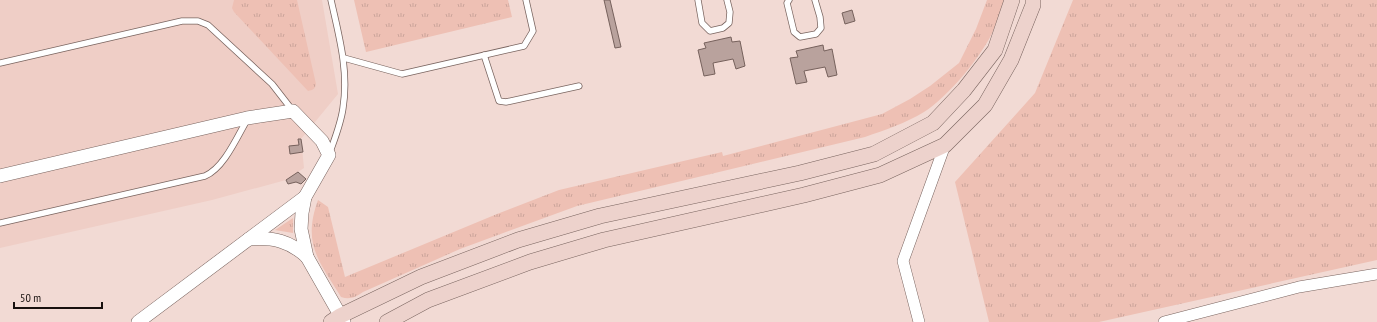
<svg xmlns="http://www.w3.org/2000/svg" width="1377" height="322" font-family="'PT Sans Narrow',sans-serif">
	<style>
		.built { fill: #efcec6 }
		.grass { fill: url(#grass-tufts) }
		.building { fill: #b9a29d; stroke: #76615c }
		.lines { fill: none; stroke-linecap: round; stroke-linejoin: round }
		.service-casing { stroke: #79645f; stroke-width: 7 }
		.minor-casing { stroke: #79645f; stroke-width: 12 }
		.tertiary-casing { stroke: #79645f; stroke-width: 14 }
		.secondary-casing { stroke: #79645f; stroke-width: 16 }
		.service { stroke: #fff; stroke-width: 5.5 }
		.minor { stroke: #fff; stroke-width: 11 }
		.tertiary { stroke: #fff; stroke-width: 13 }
		.secondary { stroke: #edd2cc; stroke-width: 15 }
	</style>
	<defs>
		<pattern id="grass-tufts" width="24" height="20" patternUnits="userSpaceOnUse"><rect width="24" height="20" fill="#eec0b4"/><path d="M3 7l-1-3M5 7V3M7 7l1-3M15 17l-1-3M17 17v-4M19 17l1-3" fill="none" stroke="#cba49a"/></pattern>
	</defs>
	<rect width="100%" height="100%" fill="#f2dad4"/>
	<polygon class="built" points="0,0 322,0 338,94 301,139 304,168 286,180 212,200 0,248"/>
	<g class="grass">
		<path d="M234,0H297L316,84C315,89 313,90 308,91L234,12L232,8Z"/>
		<polygon points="354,0 508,0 512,17 366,52"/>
		<path d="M987,0H1004C1001,10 998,20 994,29C983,55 948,97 924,112C906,123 885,130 865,137L577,206L460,249L363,292C356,297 350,300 341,297C319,261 302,244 318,200L328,207L345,277L497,214L559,190L722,152L723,156L882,114L910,99L930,86L959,63L976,29Z"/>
		<polygon points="1073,0 1377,0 1377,260 1099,322 989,322 955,182 1035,93"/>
		<polygon points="293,218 293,233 275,230"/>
	</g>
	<g class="building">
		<polygon points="604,0 610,0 621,47 615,48"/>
		<polygon points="852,10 855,21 845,24 842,13"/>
		<polygon points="731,37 732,42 740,41 745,66 736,69 733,59 713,63 715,74 704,76 698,50 706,48 704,43"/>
		<polygon points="823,45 824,51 832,49 837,75 828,77 825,67 804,71 807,82 796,84 790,58 798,57 796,51"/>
		<polygon points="298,139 301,139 303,152 290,154 289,146 299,145"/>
		<polygon points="298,172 306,179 301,184 296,182 288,184 286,180"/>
	</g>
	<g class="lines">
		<defs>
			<g id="service">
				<polyline points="698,0 702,23 710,31 723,28 729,23 730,12 727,0"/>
				<polyline points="789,0 787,3 794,32 800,37 816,34 821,28 820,17 815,0"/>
				<polyline points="484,55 499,101 506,102 579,86"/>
				<polyline points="344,58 402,74 524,46 533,31 526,0"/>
				<polyline points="0,63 182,21 198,21 208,25 272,84 293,111"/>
				<path d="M330,152C335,138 341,123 343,108C349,71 339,36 331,0"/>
				<path d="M0,223L205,176C224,168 237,137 247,120"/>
			</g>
			<g id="minor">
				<polyline points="919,322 903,261 945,145"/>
				<polyline points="1164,322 1299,287 1377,274"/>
			</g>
			<g id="tertiary">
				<polyline points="0,176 247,118 293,111 322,141 329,155 305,197 302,213 301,229 307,257 344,322"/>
				<path d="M249,239C273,237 290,241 307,257"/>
				<polyline points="138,322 305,197"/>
			</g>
			<g id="secondary">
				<polyline points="331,322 340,316 421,277 518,240 600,216 800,173 874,154 933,123 964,90 995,50 1012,0"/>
				<polyline points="387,322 428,300 530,262 604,240 804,195 880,175 945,145 985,105 1011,60 1033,5 1033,0"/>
			</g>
		</defs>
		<use href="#service" class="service-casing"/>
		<use href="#minor" class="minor-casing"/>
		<use href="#tertiary" class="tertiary-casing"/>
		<use href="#secondary" class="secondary-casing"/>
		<use href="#service" class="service"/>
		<use href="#minor" class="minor"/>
		<use href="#tertiary" class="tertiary"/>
		<use href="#secondary" class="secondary"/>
	</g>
	<path d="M14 302v6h88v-6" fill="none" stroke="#18100e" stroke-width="2"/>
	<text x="20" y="302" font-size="12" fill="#18100e" stroke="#f2dad4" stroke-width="3" paint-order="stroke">50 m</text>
</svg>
